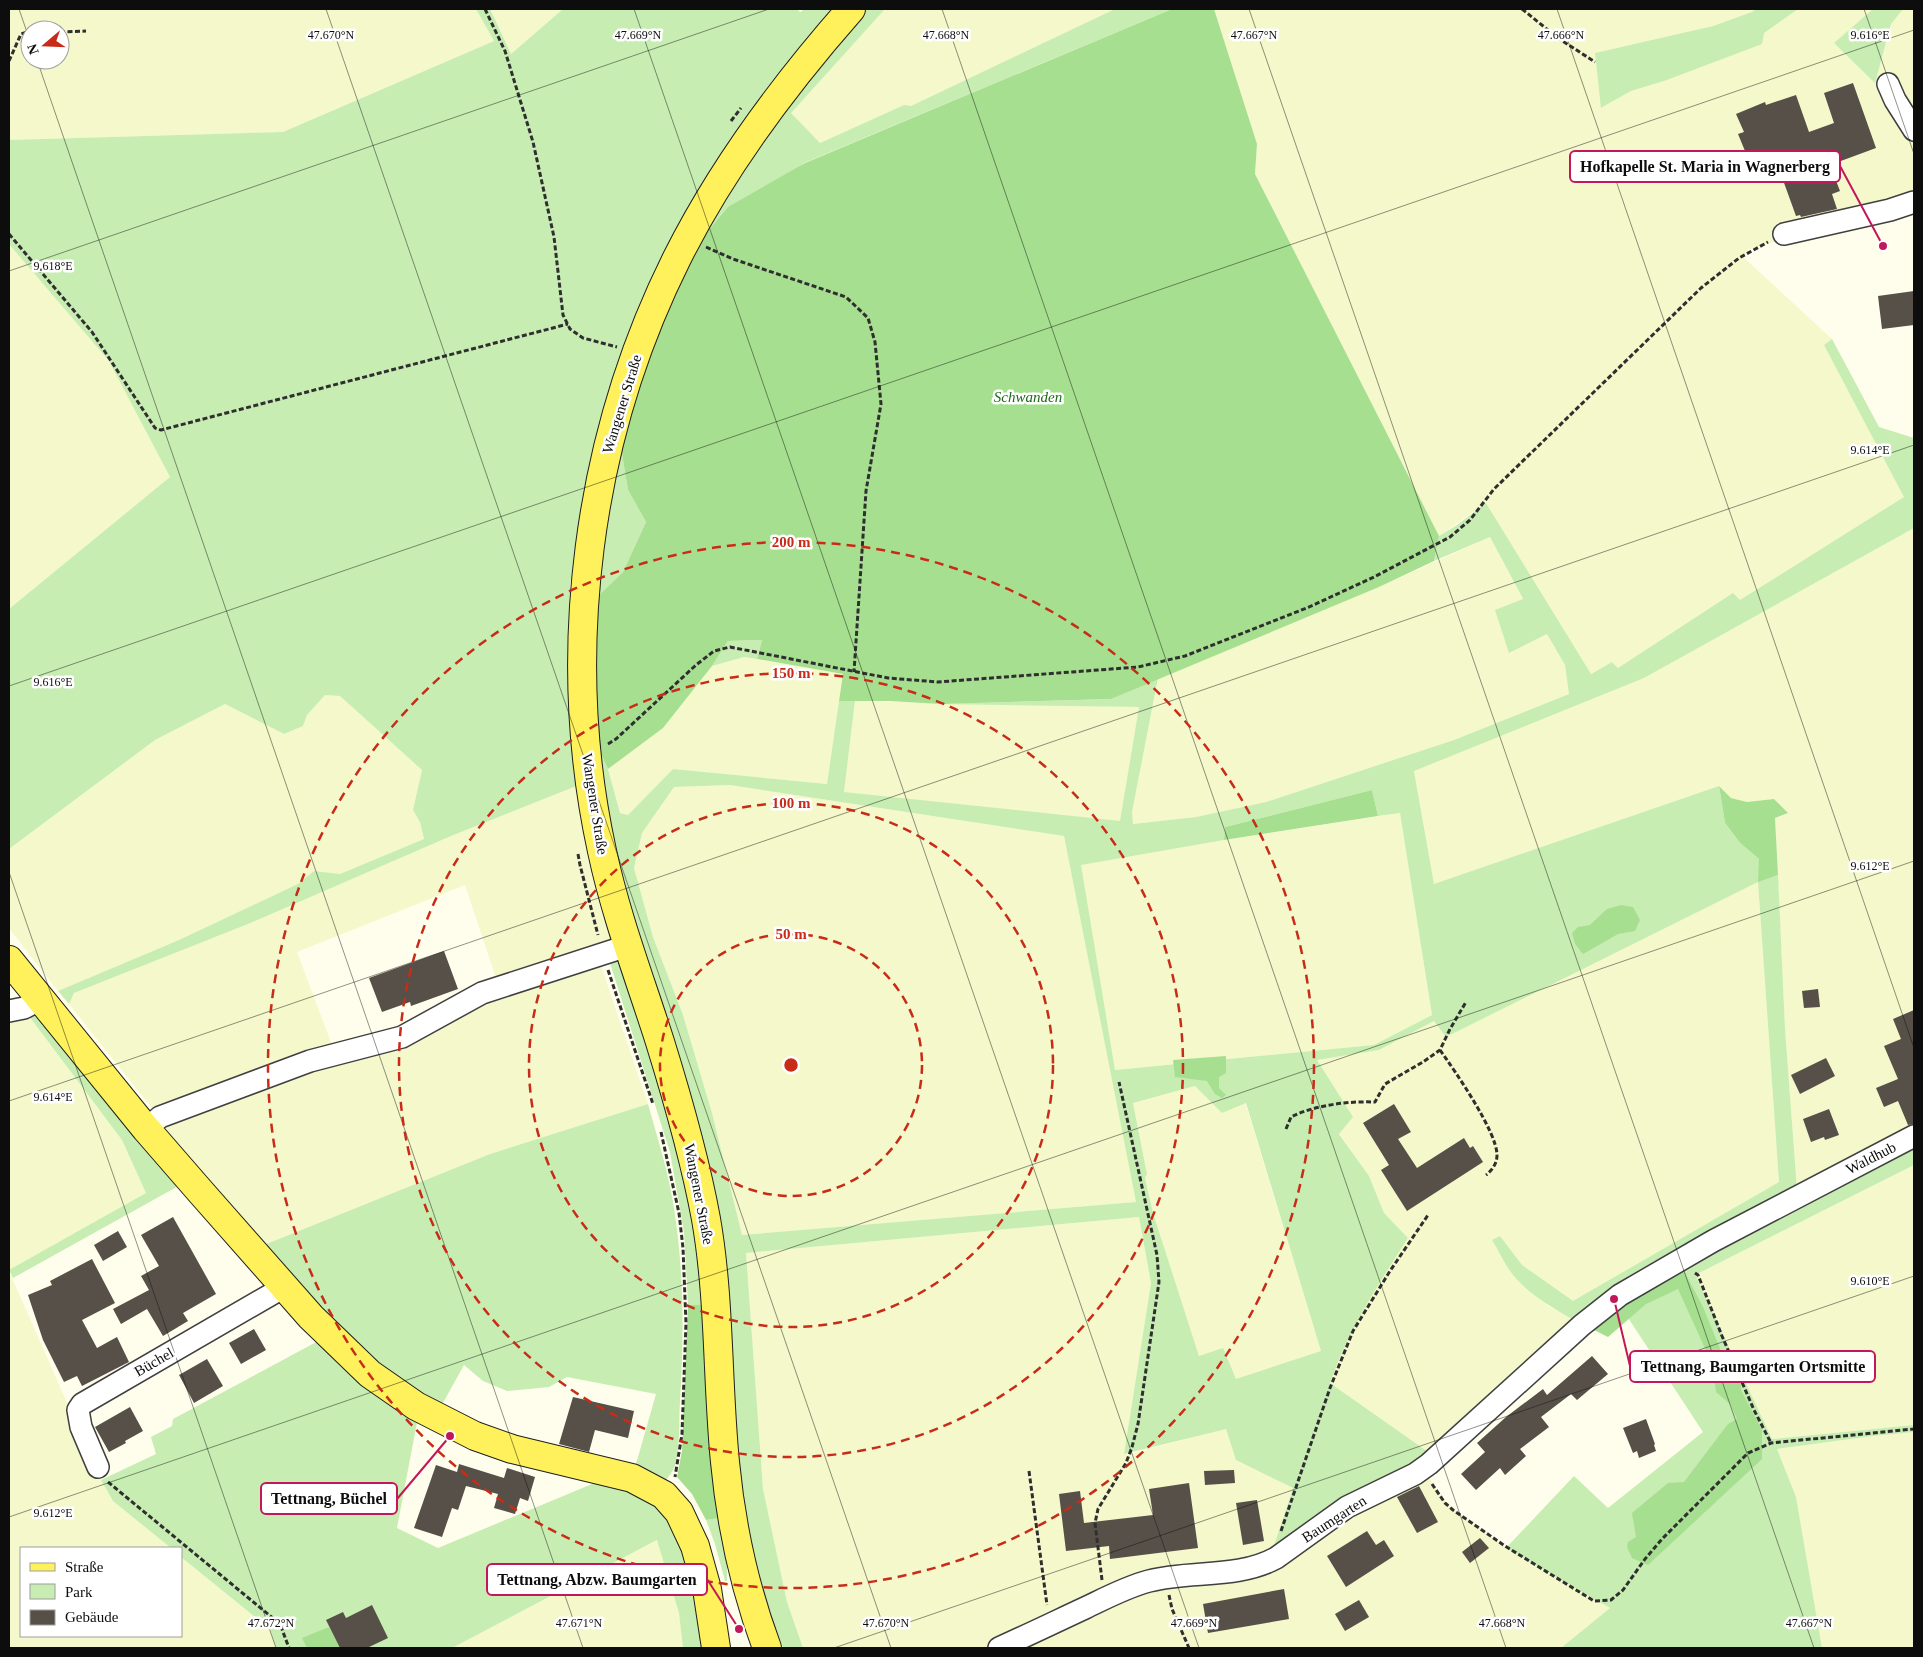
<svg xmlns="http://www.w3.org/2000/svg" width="1923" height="1657" font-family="Georgia,serif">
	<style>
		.farmland { fill: #f4f8ca; fill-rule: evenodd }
		.green { fill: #c7edb2; fill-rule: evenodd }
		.forest { fill: #a7df90 }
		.building { fill: #565048 }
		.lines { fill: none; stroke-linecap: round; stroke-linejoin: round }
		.minor-casing { stroke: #404040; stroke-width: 24 }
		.major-casing { stroke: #1e1e1e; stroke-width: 30 }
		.path { stroke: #2f2f2f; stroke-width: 3; stroke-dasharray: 5 2.5; stroke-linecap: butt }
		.minor { stroke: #fff; stroke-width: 21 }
		.major { stroke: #fff15c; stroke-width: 28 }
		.ticks { fill: none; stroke: #0d0d0d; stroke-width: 1; stroke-opacity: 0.45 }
		.ring { fill: none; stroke: #c82c19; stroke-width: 2.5; stroke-dasharray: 9 6 }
		.labels { text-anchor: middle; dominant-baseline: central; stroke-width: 5; stroke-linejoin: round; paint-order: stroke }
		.park-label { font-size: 15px; font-style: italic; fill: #1b6a17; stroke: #fff }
		.street-label { font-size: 15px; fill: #0d0d0d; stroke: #fff }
		.ticks-label { font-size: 12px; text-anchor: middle; fill: #0d0d0d; stroke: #fff; stroke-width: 5; stroke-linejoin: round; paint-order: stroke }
		.centre { fill: #c82c19; stroke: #fff; stroke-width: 2.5 }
		.ring-label { font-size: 15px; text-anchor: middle; font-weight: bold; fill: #c82c19; stroke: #fff; stroke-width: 5; stroke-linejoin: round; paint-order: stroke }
		.leader { fill: none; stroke: #c2185b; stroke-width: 2 }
		.callout-dot { fill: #c2185b; stroke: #fff; stroke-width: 2 }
		.callout { fill: #fff; stroke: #c2185b; stroke-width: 2 }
		.callout-label { font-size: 16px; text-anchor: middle; font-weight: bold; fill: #0d0d0d }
	</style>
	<rect width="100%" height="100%" fill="#fffeec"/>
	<g class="farmland">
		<path d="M9,9H476L494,41L283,132L9,140ZM30,30H60V60H30Z"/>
		<polygon points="490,9 563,9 511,54"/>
		<polygon points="885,9 1115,9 911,106 904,105 820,143 790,113"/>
		<polygon points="1214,9 1756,9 1752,12 1713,26 1595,53 1602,108 1631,91 1664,81 1763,33 1798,9 1873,9 1834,43 1875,82 1891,24 1903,9 1914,9 1914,199 1747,250 1743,257 1832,339 1824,345 1905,497 1740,601 1732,594 1618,668 1612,662 1590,674 1486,503 1439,536 1255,174 1257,144"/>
		<polygon points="9,244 109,361 170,477 9,609"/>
		<polygon points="1914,528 1914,1131 1797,1190 1785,1029 1775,818 1787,814 1774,799 1747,802 1731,798 1719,786 1434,884 1414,770 1644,678"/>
		<polygon points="1490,537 1523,600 1509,653 1547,634 1565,665 1569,694 1454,740 1266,802 1196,817 1133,824 1132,812 1158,678 1379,587"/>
		<polygon points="744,657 843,674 827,784 673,769 628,815 620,813 608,769 663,728 712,666"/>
		<polygon points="325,695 340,696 422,770 413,810 420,822 424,839 340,874 314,871 299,884 179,940 58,991 9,928 9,849 155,740 225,704 284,734 303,726 307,715"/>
		<polygon points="855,701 1139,707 1120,822 844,792"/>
		<path d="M579,785L618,950L598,957L648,1104L490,1154L259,1247L154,1121L159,1117L69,1004L74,993L248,924L451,836ZM465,885L499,987L335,1053L297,952Z"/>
		<polygon points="730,785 1064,836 1136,1202 742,1235 712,1113 683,1015 653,937 634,868 642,833 674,787"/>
		<polygon points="1400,813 1432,1015 1374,1045 1115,1070 1080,865 1224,840"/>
		<polygon points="1758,882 1779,1182 1572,1302 1522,1265 1500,1236 1493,1240 1509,1270 1527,1288 1548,1306 1576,1321 1431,1454 1330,1383 1338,1359 1364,1306 1408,1238 1384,1213 1369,1176 1339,1133 1317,1060 1379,1050 1434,1021 1446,1037"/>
		<polygon points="29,1016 122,1140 146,1193 9,1271 101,1480 113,1501 171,1548 21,1548 21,1636 181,1636 181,1557 270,1629 276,1648 9,1648 9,1019"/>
		<polygon points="1195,1086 1222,1113 1245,1102 1321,1351 1236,1380 1199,1356 1153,1213 1145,1178 1147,1174 1133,1103"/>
		<polygon points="1914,1165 1914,1425 1772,1439 1697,1279 1699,1273"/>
		<polygon points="1139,1217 1151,1283 1124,1454 1134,1453 1226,1428 1236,1460 1293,1488 1281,1524 1349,1511 1426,1473 1447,1504 1506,1548 1610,1608 1561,1648 1011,1648 1052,1621 987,1648 803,1648 787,1602 763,1489 746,1253"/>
		<polygon points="1914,1432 1914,1648 1822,1648 1796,1497 1777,1449 1873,1436"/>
		<polygon points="658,1540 679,1613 683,1648 452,1648"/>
	</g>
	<g class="green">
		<polygon points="476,9 490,9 511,54 563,9 797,9 800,12 805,9 836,9 622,360 588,472 570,585 569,701 579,785 451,836 248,924 74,993 69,1004 58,991 179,940 298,884 314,871 340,874 424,839 420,822 413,810 422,770 340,696 325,695 307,715 303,726 284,734 225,704 155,740 9,849 9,609 170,477 109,361 9,244 9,140 283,132 494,41"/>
		<polygon points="863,9 885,9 791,113 820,143 904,105 911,106 1115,9 1172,9 804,163 689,254 781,107"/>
		<polygon points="1756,9 1798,9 1764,33 1762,44 1664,81 1631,91 1601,108 1595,53 1713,26 1752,12"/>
		<polygon points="1873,9 1903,9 1891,24 1875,83 1834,43"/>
		<path d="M1832,339L1879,427L1914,438V528L1644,678L1414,771L1434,884L1719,786L1725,823L1740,843L1759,859V881L1778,875L1785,1029L1797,1190L1576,1321C1552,1308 1524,1292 1508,1268C1502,1259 1498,1249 1492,1240L1500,1236L1522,1265L1573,1301L1779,1182L1758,882L1446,1037L1434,1021L1379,1050L1317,1060L1353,1117L1339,1134L1369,1176L1384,1213L1408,1238C1378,1285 1348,1330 1330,1383L1431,1454L1281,1550L1274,1546L1293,1488L1236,1460L1226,1429L1124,1454L1151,1283L1139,1217L746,1253L763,1489L787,1602L803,1648H783L767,1604L752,1554L742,1506L729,1363L616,870L595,741L608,769L620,813L628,815L673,769L827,784L839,701H855L844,792L1120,821L1139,707L941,704L1111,699L1158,678L1132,812L1133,824L1196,817L1266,802L1454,740L1569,694L1565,665L1547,634L1509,653L1495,610L1523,599L1490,537L1434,561L1439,536L1457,525L1486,503L1591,674L1612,662L1618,668L1733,593L1740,600L1904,497L1824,345ZM730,785L1064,836L1136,1202L742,1235L712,1113L683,1015L653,937L634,868L642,833L674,787ZM1372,790L1378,816L1400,813L1432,1015L1374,1045L1115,1070L1081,865L1224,840L1225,827ZM1195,1086L1222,1113L1246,1103L1321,1351L1236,1379L1223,1348L1199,1356L1153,1213L1145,1178L1147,1174L1133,1103Z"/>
		<polygon points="620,442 628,490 646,522 623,572 594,600"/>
		<polygon points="762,640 757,659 744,657 712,666 728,641"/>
		<polygon points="617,957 674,1128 695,1223 704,1305 688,1305 684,1232 670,1152 609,960"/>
		<polygon points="34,1004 182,1184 13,1278 9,1270 146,1193 122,1140 29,1016"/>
		<path d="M648,1104C658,1140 670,1177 675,1215C684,1276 684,1339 680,1401C679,1419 680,1449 675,1466C673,1471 668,1477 665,1482L634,1471L656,1394L567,1377L549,1387L507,1391L483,1381L464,1365L439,1410L390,1379L259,1247L490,1154Z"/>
		<polygon points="1914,1144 1914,1165 1699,1273 1697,1279 1772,1439 1914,1425 1914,1432 1873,1436 1777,1449 1796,1497 1822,1648 1561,1648 1610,1608 1506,1548 1574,1476 1608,1508 1703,1432 1617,1301"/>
		<polygon points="320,1340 418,1417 397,1528 438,1548 604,1479 642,1490 669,1517 688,1553 706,1648 683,1648 679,1613 657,1540 452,1648 276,1648 270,1629 181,1557 181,1548 171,1548 113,1501 101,1480 156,1454 151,1437 172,1426 173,1419"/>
		<polygon points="719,1518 727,1565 727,1581 725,1581 715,1544 706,1520"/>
	</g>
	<g class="forest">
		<polygon points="1172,9 1214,9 1257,144 1255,174 1439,536 1434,561 1379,587 1111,699 941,704 889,701 839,701 843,674 757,659 762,640 728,641 712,666 663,728 608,769 595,741 594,600 623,572 646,522 628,490 620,442 639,377 689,254 728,207 805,163"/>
		<polygon points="1719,786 1731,798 1747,802 1774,799 1788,813 1775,818 1778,875 1758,882 1759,859 1740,843 1725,823"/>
		<polygon points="1372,790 1378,816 1224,840 1225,827"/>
		<polygon points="1621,905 1633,907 1640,920 1635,931 1618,934 1583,954 1575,944 1572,933 1578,927 1590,925 1607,909"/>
		<polygon points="1226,1056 1226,1073 1219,1077 1219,1088 1226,1095 1222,1098 1215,1094 1207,1081 1175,1077 1173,1060"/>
		<polygon points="1682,1267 1703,1307 1721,1351 1733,1367 1741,1384 1741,1390 1762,1430 1762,1459 1648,1565 1632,1558 1627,1547 1628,1542 1636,1537 1632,1513 1668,1483 1684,1482 1728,1424 1737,1419 1730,1404 1716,1392 1713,1366 1678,1289 1646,1304 1608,1337 1594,1330 1603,1314"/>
		<polygon points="688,1305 704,1305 719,1518 706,1520 692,1494 677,1477 682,1451"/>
		<polygon points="329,1627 340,1648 307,1648 302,1638"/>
	</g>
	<g class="building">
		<polygon points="1853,83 1876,148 1830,165 1840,191 1832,194 1837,209 1801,217 1800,215 1796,216 1775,158 1752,168 1738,134 1744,132 1736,114 1765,102 1766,105 1796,95 1809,132 1834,123 1824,93"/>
		<polygon points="1914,291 1914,325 1882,329 1878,296"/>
		<polygon points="444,951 458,989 411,1006 410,1002 382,1012 369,978"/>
		<polygon points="1818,989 1820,1007 1804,1008 1802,991"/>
		<polygon points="1914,1010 1914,1124 1908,1125 1898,1101 1884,1107 1876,1088 1898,1079 1884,1046 1901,1039 1893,1019"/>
		<polygon points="1826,1058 1835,1076 1800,1094 1791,1075"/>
		<polygon points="1394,1104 1411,1132 1398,1139 1417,1168 1464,1138 1470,1148 1473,1146 1483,1162 1407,1211 1381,1170 1389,1165 1363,1123"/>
		<polygon points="1829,1109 1839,1135 1825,1140 1824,1137 1811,1142 1803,1119"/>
		<polygon points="173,1217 216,1294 183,1313 188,1321 163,1336 147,1309 121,1324 113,1309 149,1290 141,1276 159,1266 141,1235"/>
		<polygon points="118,1231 127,1247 103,1261 94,1245"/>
		<polygon points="92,1259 115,1303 82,1320 97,1348 117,1337 129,1362 82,1386 77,1376 64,1382 43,1340 28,1295 52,1285 50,1281"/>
		<polygon points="254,1329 266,1350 241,1364 229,1343"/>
		<polygon points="1592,1356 1608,1374 1577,1400 1571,1394 1541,1417 1549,1427 1520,1449 1526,1456 1505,1475 1500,1468 1476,1490 1461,1474 1485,1452 1477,1443 1506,1417 1543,1389 1547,1395"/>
		<polygon points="207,1359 223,1386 194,1403 179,1375"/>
		<polygon points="573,1397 634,1411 628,1438 595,1430 589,1452 559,1444"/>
		<polygon points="130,1407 143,1431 125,1441 126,1443 109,1452 95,1427"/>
		<polygon points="1646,1419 1655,1444 1654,1445 1656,1451 1639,1458 1637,1451 1633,1453 1623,1428"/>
		<polygon points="459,1464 504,1478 507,1468 535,1477 528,1501 520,1498 515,1514 494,1508 498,1494 466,1486 458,1510 452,1508 442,1537 414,1528 436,1465 457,1472"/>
		<polygon points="1234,1470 1235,1483 1205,1485 1204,1471"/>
		<polygon points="1189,1483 1198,1548 1110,1559 1109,1546 1066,1551 1059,1494 1080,1491 1084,1523 1153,1515 1149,1489"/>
		<polygon points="1419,1486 1438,1522 1417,1533 1397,1497"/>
		<polygon points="1257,1500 1264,1541 1243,1545 1236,1503"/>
		<polygon points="1367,1531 1376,1545 1384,1540 1394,1556 1346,1587 1327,1556"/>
		<polygon points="1480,1538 1489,1548 1470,1563 1462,1552"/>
		<polygon points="1284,1589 1289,1619 1208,1633 1203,1604"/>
		<polygon points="1359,1600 1369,1617 1345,1631 1335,1614"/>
		<polygon points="372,1605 388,1638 367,1648 340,1648 326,1620 343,1612 346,1618"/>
	</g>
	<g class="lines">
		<defs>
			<g id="minor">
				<polyline points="1888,84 1895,100 1914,130"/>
				<polyline points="1784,234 1890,210 1914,202"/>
				<polyline points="9,1011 24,1008 41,999"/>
				<polyline points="146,1129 160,1117 310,1061 402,1037 482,993 627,946"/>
				<polyline points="98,1467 81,1427 78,1410 82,1404 284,1287"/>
				<path d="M999,1648C1028,1635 1057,1621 1085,1608C1106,1598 1126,1587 1149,1581C1191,1570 1237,1579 1276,1558L1347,1507L1415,1474L1429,1464L1582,1325L1620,1295L1713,1241L1914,1136"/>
			</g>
			<g id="major">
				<polyline points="9,960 146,1129 199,1190 311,1317 370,1374 416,1406 475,1436 512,1449 632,1478 664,1495 679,1512 695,1546 707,1589 716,1648"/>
				<path d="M767,1648C745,1589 731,1525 725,1462C717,1381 720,1299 706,1219C695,1159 678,1100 660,1042C640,979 616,917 602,851C559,654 587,438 677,258C723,166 784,85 851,9"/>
			</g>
		</defs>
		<use href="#minor" class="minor-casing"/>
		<use href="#major" class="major-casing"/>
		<g class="path">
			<polyline points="485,9 505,51 533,142 554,237 563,315 570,329 583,338 617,347"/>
			<polyline points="1522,9 1558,38 1595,62"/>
			<polyline points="60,32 86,31"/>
			<polyline points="9,61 21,34 30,31"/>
			<polyline points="731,121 741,108"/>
			<polyline points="9,234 92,332 155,428 161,430 568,324"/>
			<polyline points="706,247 733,259 846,297 868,318 875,342 881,404 866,491 854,672"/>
			<polyline points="608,744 616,739 696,665 714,651 730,647 888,678 938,682 1138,667 1185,656 1309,607 1374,577 1450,537 1470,520 1494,489 1701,288 1739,258 1768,242"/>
			<polyline points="578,854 580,865 598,935"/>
			<polyline points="608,970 653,1104"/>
			<path d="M1440,1050C1455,1071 1497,1132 1497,1155C1497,1164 1492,1170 1486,1175"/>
			<path d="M1286,1129L1291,1117C1315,1105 1348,1101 1375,1102L1385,1084L1423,1062L1440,1050L1450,1029L1466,1002"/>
			<polyline points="661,1132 679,1213 683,1248 686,1323 682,1434 675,1477"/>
			<polyline points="1695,1273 1698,1275 1722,1336 1754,1410 1771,1443"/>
			<polyline points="1029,1471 1047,1605"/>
			<polyline points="108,1482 280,1624 289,1648"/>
			<polyline points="1432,1484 1445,1503 1453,1510 1505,1546 1594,1601 1611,1600 1623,1590 1645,1559 1662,1539 1748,1453 1771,1443 1914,1429"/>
			<polyline points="1281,1531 1330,1388 1353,1331 1390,1271 1428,1215"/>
			<polyline points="1102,1580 1095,1523 1098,1509 1126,1463 1132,1447 1138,1424 1159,1282 1157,1255 1119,1082"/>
			<polyline points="1169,1595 1172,1609 1189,1648"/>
		</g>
		<use href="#minor" class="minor"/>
		<use href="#major" class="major"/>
	</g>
	<path class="ticks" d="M19,9L30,41M326,9L891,1648M634,9L1199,1648M942,9L1506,1648M1249,9L1814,1648M1557,9L1914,1048M1864,9L1914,154M37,60L583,1648M9,271L769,9M9,686L1914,30M9,872L276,1648M9,1101L1914,445M9,1517L1914,861M834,1648L1914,1276"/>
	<g class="ring">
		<circle cx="791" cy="1065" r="131"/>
		<circle cx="791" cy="1065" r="262"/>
		<circle cx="791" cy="1065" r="392"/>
		<circle cx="791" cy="1065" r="523"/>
	</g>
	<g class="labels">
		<g class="park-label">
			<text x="1028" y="397">Schwanden</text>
		</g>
		<g class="street-label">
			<text transform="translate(622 404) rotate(-73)">Wangener Straße</text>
			<text transform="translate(595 804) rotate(81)">Wangener Straße</text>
			<text transform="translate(1871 1158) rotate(-27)">Waldhub</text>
			<text transform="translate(699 1194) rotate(79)">Wangener Straße</text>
			<text transform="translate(154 1362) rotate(-30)">Büchel</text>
			<text transform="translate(1334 1519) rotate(-33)">Baumgarten</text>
		</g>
	</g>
	<g class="ticks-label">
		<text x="331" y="39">47.670°N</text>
		<text x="638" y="39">47.669°N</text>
		<text x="946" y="39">47.668°N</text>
		<text x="1254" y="39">47.667°N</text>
		<text x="1561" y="39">47.666°N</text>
		<text x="1870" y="39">9.616°E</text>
		<text x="53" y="270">9.618°E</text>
		<text x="1870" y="454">9.614°E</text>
		<text x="53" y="686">9.616°E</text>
		<text x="1870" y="870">9.612°E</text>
		<text x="53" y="1101">9.614°E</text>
		<text x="1870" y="1285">9.610°E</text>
		<text x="53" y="1517">9.612°E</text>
		<text x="271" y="1627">47.672°N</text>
		<text x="579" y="1627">47.671°N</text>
		<text x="886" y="1627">47.670°N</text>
		<text x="1194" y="1627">47.669°N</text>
		<text x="1502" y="1627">47.668°N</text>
		<text x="1809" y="1627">47.667°N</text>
	</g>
	<circle cx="791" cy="1065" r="8" class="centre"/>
	<g class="ring-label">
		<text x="791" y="547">200 m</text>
		<text x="791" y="678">150 m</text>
		<text x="791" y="808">100 m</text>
		<text x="791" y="939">50 m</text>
	</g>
	<path class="leader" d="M1883 246L1840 166M1614 1299L1630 1366M450 1436L397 1499M739 1629L707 1579"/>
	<g class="callout-dot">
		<circle cx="1883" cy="246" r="5"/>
		<circle cx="1614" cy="1299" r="5"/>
		<circle cx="450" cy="1436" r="5"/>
		<circle cx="739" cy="1629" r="5"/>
	</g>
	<g class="callout">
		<rect x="1570" y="151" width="270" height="31" rx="5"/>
		<rect x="1630" y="1351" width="245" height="31" rx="5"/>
		<rect x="261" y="1483" width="136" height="31" rx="5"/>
		<rect x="487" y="1564" width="220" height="31" rx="5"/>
	</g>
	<g class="callout-label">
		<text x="1705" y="172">Hofkapelle St. Maria in Wagnerberg</text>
		<text x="1753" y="1372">Tettnang, Baumgarten Ortsmitte</text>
		<text x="329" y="1504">Tettnang, Büchel</text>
		<text x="597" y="1585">Tettnang, Abzw. Baumgarten</text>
	</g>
	<rect width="1923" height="1657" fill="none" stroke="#0d0d0d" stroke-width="20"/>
	<rect x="20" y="1547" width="162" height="90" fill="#ffffff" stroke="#9e9e9e"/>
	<rect x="30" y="1563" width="25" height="8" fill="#fff15c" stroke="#9e9e9e"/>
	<text x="65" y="1572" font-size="15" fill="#0d0d0d">Straße</text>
	<rect x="30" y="1584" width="25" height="15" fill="#c7edb2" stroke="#9e9e9e"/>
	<text x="65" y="1597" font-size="15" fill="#0d0d0d">Park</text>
	<rect x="30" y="1610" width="25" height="15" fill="#565048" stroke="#9e9e9e"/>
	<text x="65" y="1622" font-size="15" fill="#0d0d0d">Gebäude</text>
	<g transform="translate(45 45) rotate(251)"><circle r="24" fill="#ffffff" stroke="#9e9e9e"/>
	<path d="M0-4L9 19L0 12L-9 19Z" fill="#c82c19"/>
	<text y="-8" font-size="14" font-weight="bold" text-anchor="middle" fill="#0d0d0d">N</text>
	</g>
</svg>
